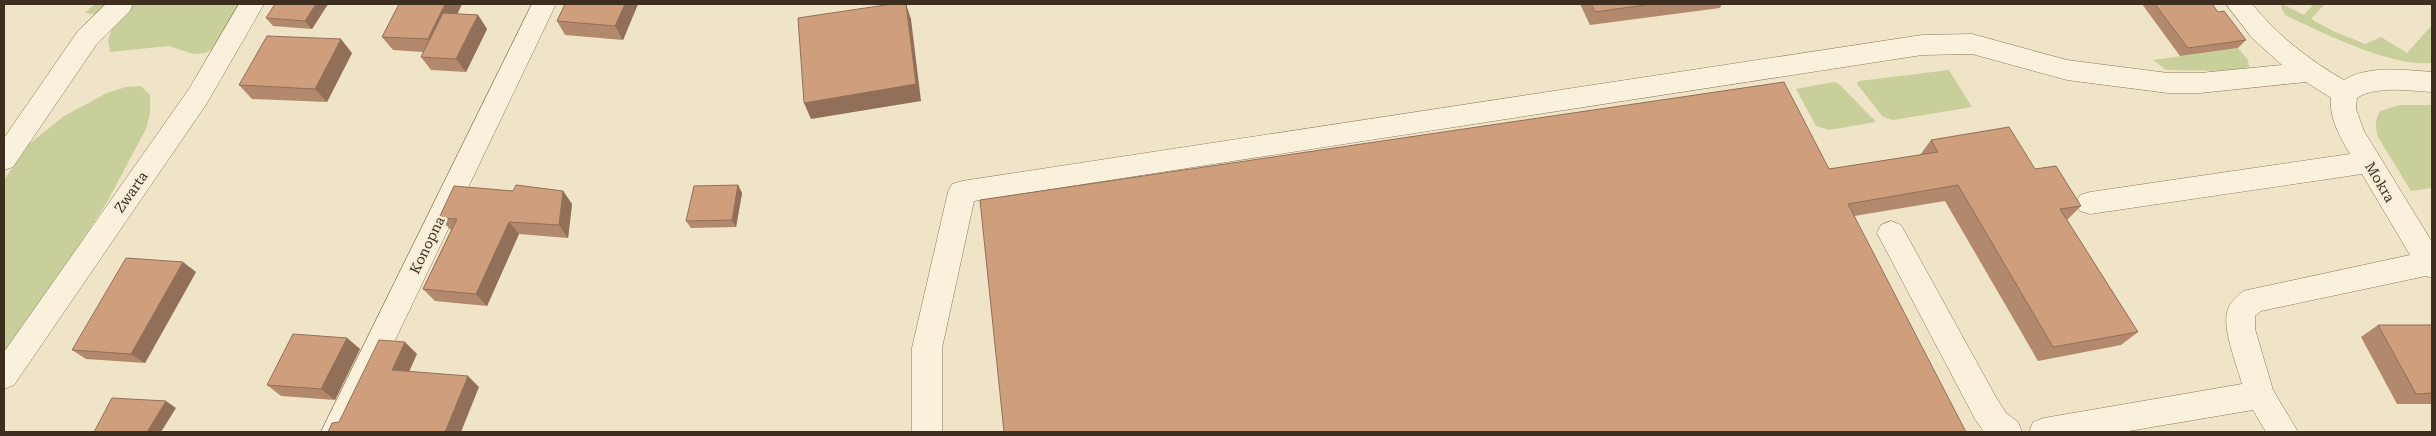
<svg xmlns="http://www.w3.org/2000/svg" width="2436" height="436" font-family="'Roboto Serif',serif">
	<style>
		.green { fill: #c9cf9b }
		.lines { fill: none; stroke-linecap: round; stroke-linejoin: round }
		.minor-casing { stroke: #8d765c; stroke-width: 1 }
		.minor { fill: #faf1dc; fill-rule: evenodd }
		.wall { fill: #b2896c }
		.shaded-wall { fill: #916f58 }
		.building { fill: #cf9f7d; stroke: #916f58 }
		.labels { text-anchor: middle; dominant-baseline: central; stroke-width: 5; stroke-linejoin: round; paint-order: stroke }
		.street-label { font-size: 14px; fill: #3d2e20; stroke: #f7eed8 }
	</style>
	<rect width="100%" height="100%" fill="#f0e4c8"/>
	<g class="green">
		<polygon points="95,4 243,4 218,45 206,53 193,54 169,46 110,52 108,40 116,17 85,13"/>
		<path d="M2282,4L2304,15L2314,4H2325L2311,19L2333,31L2365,44L2381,37L2407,53L2432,25V63C2391,67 2323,33 2285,15L2281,7Z"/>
		<polygon points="2238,48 2248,60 2249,67 2234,71 2166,70 2153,60"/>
		<polygon points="1949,70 1972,107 1893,120 1883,117 1857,84 1859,81"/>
		<polygon points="1834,82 1839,84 1876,122 1829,130 1816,126 1796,89"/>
		<polygon points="141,86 150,95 150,114 146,129 106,204 4,359 4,180 29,144 64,116 107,93 126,87"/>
		<path d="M2400,105H2432V188L2411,191L2378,137C2375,127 2375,120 2380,111Z"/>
	</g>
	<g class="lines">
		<defs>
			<g id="minor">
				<polygon points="106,4 133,4 130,11 96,45 13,167 4,170 4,138 78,31"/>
				<polygon points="239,4 264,4 207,103 14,385 4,389 4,352 189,89"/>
				<polygon points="532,4 556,4 351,432 321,432"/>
				<path d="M2226,4H2252C2277,35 2309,60 2344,80C2368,65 2405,70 2432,72V92C2409,91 2377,85 2357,98L2356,109L2364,131L2432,242V278L2426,276L2261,311L2255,316V329L2273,390L2298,432H2266L2253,410L2123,432H2029L2033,422L2044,418L2242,384C2237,365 2221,327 2228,309C2231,301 2237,297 2243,291L2410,255L2362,174L2090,214L2080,211L2076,203L2080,195L2090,192L2350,154C2340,137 2329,118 2331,98L2306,82L2200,93H2168L2067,80L1972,54L1922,55L974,201L942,348V432H912V348L948,192L952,184L962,181L1922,35L1972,34L2067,60L2168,73H2200L2282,65L2252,38Z"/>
				<polygon points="1891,221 1901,225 1997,399 2006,413 2018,422 2022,432 1984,432 1975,419 1877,233 1881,225"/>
			</g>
		</defs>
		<use href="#minor" class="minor-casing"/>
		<use href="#minor" class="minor"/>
	</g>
	<g class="wall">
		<polygon points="328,4 312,29 273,26 266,18"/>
		<polygon points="399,4 462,4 457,14 478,15 487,29 466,72 431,70 421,57 423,52 393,50 382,37"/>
		<polygon points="565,4 638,4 623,40 565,35 557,21"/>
		<polygon points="1580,4 1722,4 1720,8 1590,25"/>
		<polygon points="2142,4 2212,4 2218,12 2246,40 2238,48 2180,56"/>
		<polygon points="352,53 327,102 252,99 239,85"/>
		<polygon points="1931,140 2035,169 2081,206 2067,220 2138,332 2121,345 2038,361 1945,201 1854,216 1829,169 1920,155"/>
		<polygon points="738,185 742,193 736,227 691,228 686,221"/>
		<polygon points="513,191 563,191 572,204 568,238 519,234 487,306 435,301 423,289 451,230 439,218"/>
		<polygon points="196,272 145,363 86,359 72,350"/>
		<polygon points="2378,325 2432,325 2432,404 2397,404 2361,337"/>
		<polygon points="347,338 360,349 335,400 281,396 267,385"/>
	</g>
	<g class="shaded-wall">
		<polygon points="316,4 328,4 312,29 305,21"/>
		<polygon points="445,4 462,4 439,53 428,39"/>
		<polygon points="625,4 638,4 623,40 615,26"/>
		<polygon points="906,4 911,19 921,101 811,119 804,103"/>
		<polygon points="478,15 487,29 466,72 456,59"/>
		<polygon points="341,39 352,53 327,102 315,89"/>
		<polygon points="738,185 742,193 736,227 732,220"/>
		<polygon points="563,191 572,204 568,238 559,225"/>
		<polygon points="509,222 519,234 487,306 476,294"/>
		<polygon points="183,262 196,272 145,363 131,354"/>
		<polygon points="347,338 360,349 335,400 321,389"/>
		<polygon points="405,342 417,354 405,381 392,370"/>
		<polygon points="468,376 479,387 461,432 445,432"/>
		<polygon points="166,401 176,408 161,432 147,432"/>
	</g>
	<g class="building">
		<polygon points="275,4 316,4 305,21 266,18"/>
		<polygon points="399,4 445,4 428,39 382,37"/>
		<polygon points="565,4 625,4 615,26 557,21"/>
		<polygon points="892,4 906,4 916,84 804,103 798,18"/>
		<polygon points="1591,4 1652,4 1595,12"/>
		<polygon points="2155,4 2212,4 2218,12 2224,11 2246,40 2188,48"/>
		<polygon points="443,13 478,15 456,59 421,57"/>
		<polygon points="267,36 341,39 315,89 239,85"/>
		<polygon points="1784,82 1829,169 1938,152 1931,140 2009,127 2035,169 2056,166 2081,206 2060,209 2138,332 2053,347 1958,185 1848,204 1966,432 1004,432 980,200"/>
		<polygon points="516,185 563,191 559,225 509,222 476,294 423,289 457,219 439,218 454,186 513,191"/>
		<polygon points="738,185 732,220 686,221 694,186"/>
		<polygon points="126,258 183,262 131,354 72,350"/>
		<polygon points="2378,325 2432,325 2432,393 2416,394"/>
		<polygon points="293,334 347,338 321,389 267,385"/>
		<polygon points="379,340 405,342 392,370 468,376 445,432 328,432 332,423 339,422"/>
		<polygon points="112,398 166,401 147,432 94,432"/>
	</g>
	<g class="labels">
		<g class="street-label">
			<text transform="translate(2380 182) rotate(59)">Mokra</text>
			<text transform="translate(131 192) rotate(-55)">Zwarta</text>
			<text transform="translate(427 245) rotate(-64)">Konopna</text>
		</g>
	</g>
	<rect width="2436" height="436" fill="none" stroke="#3d2e20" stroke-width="10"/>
</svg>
